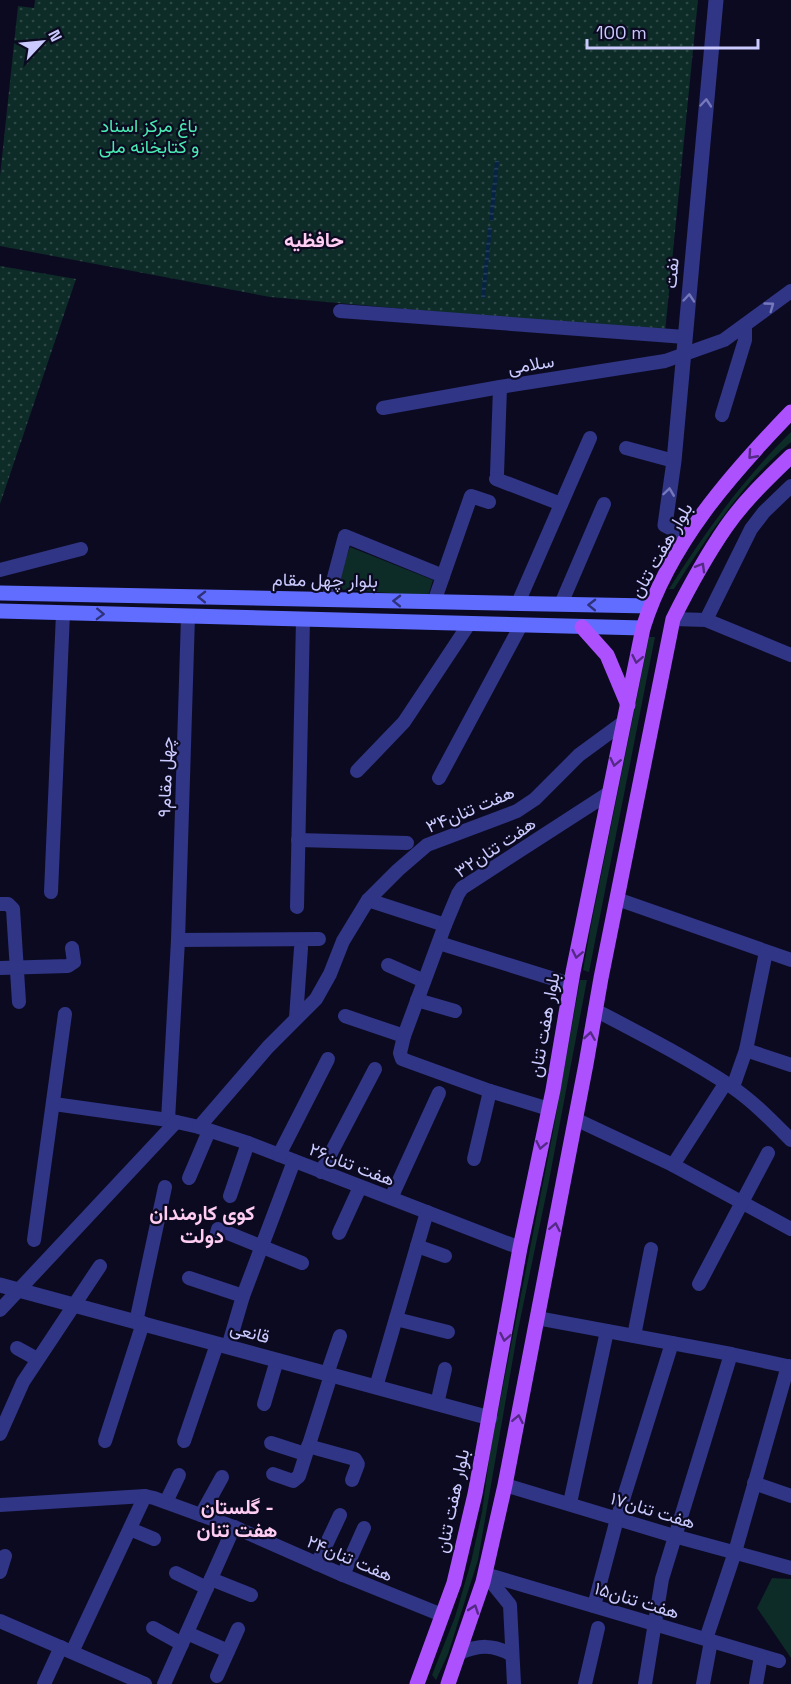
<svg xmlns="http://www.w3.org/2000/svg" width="791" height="1684" font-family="'Space Grotesk',Vazirmatn,sans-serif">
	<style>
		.grass { fill: #0d2b27 }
		.park { fill: url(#park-dots) }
		.water { fill: url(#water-rules) }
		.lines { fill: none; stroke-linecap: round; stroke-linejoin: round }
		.minor { stroke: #303585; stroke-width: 14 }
		.tertiary { stroke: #303585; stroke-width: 15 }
		.secondary { stroke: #616dff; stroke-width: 15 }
		.primary { stroke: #ad51ff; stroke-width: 15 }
		.oneway { stroke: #7678bc }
		.oneway2 { stroke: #542a85 }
		.oneway3 { stroke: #2e327a }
		.labels { text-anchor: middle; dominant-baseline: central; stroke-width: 4.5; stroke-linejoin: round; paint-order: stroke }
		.park-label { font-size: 18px; fill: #4aebb3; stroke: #0c0a21 }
		.street-label { font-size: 18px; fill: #cbcaff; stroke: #0c0a21 }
		.neighbourhood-label { font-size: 20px; font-weight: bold; fill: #ffccf2; stroke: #0c0a21 }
	</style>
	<defs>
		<pattern id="park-dots" width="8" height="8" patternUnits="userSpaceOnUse" patternTransform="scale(1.5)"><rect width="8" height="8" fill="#0d2b27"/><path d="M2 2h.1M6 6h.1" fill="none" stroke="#2f4847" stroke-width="1.8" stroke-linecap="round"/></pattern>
		<pattern id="water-rules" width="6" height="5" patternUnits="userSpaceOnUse" patternTransform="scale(1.5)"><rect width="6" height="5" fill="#062344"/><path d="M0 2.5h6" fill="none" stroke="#294260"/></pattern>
	</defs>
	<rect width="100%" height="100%" fill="#0c0a21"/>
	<g class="grass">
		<path d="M791,432V442C743,482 707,537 674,589H669C705,532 743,479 791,432Z"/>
		<polygon points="350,547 433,580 428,596 335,589"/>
		<polygon points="649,637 655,637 589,972 583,970 591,925"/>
		<polygon points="580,980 587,980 548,1186 517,1335 478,1560 448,1654 436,1680 432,1675 455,1617 471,1562 482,1512 490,1452 552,1137"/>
		<polygon points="772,1578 791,1579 791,1658 757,1608"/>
	</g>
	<g class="park">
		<polygon points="35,0 698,0 665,332 270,297 0,246 0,176 18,6 34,8"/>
		<polygon points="0,266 76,279 0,504"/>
	</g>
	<g class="water">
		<polygon points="495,161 499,161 493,221 489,220"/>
		<polygon points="488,227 492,227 485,298 481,298"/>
	</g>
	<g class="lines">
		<g class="minor">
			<polyline points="340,311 685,337"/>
			<polyline points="383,408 500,387 665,361 724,340 791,291"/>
			<polyline points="722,415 745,340 745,325"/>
			<polyline points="626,448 674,461"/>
			<polyline points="497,474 500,387"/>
			<polyline points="496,479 561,504"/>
			<polyline points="0,570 81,549"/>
			<polyline points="328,600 345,536 443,576"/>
			<polyline points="434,602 471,496 489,502"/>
			<polyline points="518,603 590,438"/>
			<polyline points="561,604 604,504"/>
			<polyline points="673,619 706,620 791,655"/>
			<polyline points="706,620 751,529 764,512 791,486"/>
			<polyline points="357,771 404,722 469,624"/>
			<polyline points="439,778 521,625"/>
			<polyline points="298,840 407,843"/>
			<polyline points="51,892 63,613"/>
			<polyline points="617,899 791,960"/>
			<polyline points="368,900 445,925"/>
			<polyline points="0,904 8,904 13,909 19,1002"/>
			<polyline points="297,907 303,619"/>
			<polyline points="178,940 319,939"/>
			<polyline points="439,943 570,984"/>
			<polyline points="388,965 424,981"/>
			<polyline points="0,968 68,966 74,962 72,948"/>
			<polyline points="417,1000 455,1011"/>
			<path d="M595,1010C641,1034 688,1058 732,1087C754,1102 773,1122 791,1140"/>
			<polyline points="345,1016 404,1036"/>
			<polyline points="296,1018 301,948"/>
			<polyline points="746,1050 791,1065"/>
			<polyline points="733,1087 746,1050 766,952"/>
			<polyline points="54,1104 168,1120 199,1127 248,1143 520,1248"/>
			<polyline points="549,1109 490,1091 410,1062 402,1059 400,1053 404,1036 445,925 458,894 462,888 609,793"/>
			<polyline points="575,1119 673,1165 791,1229"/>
			<polyline points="168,1120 178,940 188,616"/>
			<polyline points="199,1127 268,1047 316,999 330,974 343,941 368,900 398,870 427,845 517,811 535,799 579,755 624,722"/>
			<polyline points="279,1155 328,1059"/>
			<polyline points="474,1159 490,1091"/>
			<polyline points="673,1165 725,1084"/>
			<polyline points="321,1172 375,1069"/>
			<polyline points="189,1178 209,1131"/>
			<polyline points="230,1196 248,1143"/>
			<polyline points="391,1198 439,1093"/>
			<polyline points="339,1233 360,1187"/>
			<polyline points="216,1237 218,1229 302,1263"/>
			<polyline points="34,1240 65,1014"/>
			<polyline points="417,1246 445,1256"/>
			<polyline points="189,1278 243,1296"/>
			<polyline points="699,1284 768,1153"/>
			<polyline points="0,1310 176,1122"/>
			<polyline points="537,1318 731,1354 791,1367"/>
			<polyline points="396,1319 448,1332"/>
			<polyline points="136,1322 165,1187"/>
			<polyline points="634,1336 651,1249"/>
			<polyline points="228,1347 243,1296 294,1161"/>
			<polyline points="17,1348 37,1359"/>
			<polyline points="327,1374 340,1336"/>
			<polyline points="376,1387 427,1212"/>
			<polyline points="264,1404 277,1360"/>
			<polyline points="437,1404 445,1369"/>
			<polyline points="0,1434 23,1382 100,1266"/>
			<polyline points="105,1441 143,1323"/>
			<polyline points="184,1441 217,1344"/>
			<polyline points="271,1443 305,1454"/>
			<polyline points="308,1446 355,1459 358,1464 352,1480"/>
			<polyline points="273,1474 293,1481 299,1476 331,1375"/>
			<polyline points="754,1483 791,1496"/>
			<polyline points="505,1485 674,1536 791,1568"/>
			<polyline points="166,1502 179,1475"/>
			<polyline points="570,1503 607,1331"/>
			<polyline points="0,1505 145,1496 154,1498 234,1527 343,1575 442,1615"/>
			<polyline points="201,1515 222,1477"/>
			<polyline points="130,1529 154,1539"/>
			<polyline points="317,1564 340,1515"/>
			<polyline points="0,1572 5,1556"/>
			<polyline points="176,1573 207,1588"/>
			<polyline points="485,1574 779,1661"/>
			<polyline points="485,1574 510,1605 514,1684"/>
			<polyline points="343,1575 364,1528"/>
			<polyline points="211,1579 251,1595"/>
			<polyline points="594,1606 617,1519 672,1343"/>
			<polyline points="0,1621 145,1684"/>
			<polyline points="153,1628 182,1644"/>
			<polyline points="187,1633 228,1651"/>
			<polyline points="706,1639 735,1552 788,1366"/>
			<polyline points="72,1652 145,1496"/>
			<path d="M459,1653C479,1645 493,1644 512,1655"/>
			<polyline points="217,1676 238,1629"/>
			<polyline points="44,1684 61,1647"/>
			<polyline points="164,1684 234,1527"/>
			<polyline points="585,1684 598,1628"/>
			<polyline points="645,1684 662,1579 731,1354"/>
			<polyline points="703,1684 711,1641"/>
			<polyline points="756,1684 761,1656"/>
		</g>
		<g class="tertiary">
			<polyline points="687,536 665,525 674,461 716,0"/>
			<polyline points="0,1285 490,1418"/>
		</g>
		<g class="secondary">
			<polyline points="0,593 650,606"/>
			<polyline points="0,611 643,628"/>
		</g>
		<g class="primary">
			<polyline points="582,627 607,655 628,705"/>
			<path d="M417,1684L454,1583L475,1494L520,1248L553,1090L573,972L643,628C669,544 731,474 791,412"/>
			<path d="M448,1684L483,1582L505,1485L586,1064L601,978L673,619C689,587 706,556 726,527C744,501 768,478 791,456"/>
		</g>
	</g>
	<defs><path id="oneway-chevron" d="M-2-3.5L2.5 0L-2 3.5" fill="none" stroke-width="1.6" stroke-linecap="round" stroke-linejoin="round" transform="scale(1.5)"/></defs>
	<g class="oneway">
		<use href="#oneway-chevron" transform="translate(706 103) rotate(-85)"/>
		<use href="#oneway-chevron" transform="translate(689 298) rotate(-85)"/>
		<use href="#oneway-chevron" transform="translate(770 306) rotate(-36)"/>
		<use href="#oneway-chevron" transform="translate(669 492) rotate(-82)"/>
	</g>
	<g class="oneway2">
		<use href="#oneway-chevron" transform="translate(752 455) rotate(132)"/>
		<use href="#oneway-chevron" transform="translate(701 567) rotate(-60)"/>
		<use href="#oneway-chevron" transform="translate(637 659) rotate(101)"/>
		<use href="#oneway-chevron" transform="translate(615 762) rotate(102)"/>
		<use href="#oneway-chevron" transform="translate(577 954) rotate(102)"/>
		<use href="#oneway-chevron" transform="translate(590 1036) rotate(-81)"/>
		<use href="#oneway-chevron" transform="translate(541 1145) rotate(102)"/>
		<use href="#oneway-chevron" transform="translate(555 1227) rotate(-79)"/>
		<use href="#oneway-chevron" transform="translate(505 1337) rotate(101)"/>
		<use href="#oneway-chevron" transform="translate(518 1419) rotate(-79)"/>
		<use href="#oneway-chevron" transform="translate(474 1609) rotate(-71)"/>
	</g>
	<g class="oneway3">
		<use href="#oneway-chevron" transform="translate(202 597) rotate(-179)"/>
		<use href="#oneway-chevron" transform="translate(397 601) rotate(-179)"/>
		<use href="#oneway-chevron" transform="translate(592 605) rotate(-179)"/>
		<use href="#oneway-chevron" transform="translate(100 614) rotate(2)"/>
	</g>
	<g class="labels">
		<g class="park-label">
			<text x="149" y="125">باغ مرکز اسناد<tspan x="149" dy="21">و کتابخانه ملی</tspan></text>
		</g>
		<g class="street-label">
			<text transform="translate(671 273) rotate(-85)">نفت</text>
			<text transform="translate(531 364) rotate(-9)">سلامی</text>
			<text transform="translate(661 550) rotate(-60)">بلوار هفت تنان</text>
			<text transform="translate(325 580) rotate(1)">بلوار چهل مقام</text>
			<text transform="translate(165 777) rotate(-88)">چهل مقام۹</text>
			<text transform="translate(470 809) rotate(-23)">هفت تنان۳۴</text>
			<text transform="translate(495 847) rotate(-34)">هفت تنان۳۲</text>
			<text transform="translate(544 1025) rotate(-80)">بلوار هفت تنان</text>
			<text transform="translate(352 1164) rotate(21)">هفت تنان۲۶</text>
			<text transform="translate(250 1332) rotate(15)">قانعی</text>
			<text transform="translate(452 1501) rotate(-78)">بلوار هفت تنان</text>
			<text transform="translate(653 1510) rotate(17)">هفت تنان۱۷</text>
			<text transform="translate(350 1558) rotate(23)">هفت تنان۲۴</text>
			<text transform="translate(637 1600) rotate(17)">هفت تنان۱۵</text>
		</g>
		<g class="neighbourhood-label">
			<text x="314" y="240">حافظیه</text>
			<text x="202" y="1213">کوی کارمندان<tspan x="202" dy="23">دولت</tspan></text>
			<text x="237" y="1507">گلستان -<tspan x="237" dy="23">هفت تنان</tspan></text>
		</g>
	</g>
	<g transform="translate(42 42) rotate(64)" stroke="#0c0a21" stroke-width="4.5" paint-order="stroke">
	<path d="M0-4.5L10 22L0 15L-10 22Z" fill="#cbcaff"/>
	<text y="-9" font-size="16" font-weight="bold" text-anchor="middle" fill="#cbcaff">N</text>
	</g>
	<path d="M587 39v9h171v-9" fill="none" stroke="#cbcaff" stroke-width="3"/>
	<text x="596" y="39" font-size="18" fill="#cbcaff" stroke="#0c0a21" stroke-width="4.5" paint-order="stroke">100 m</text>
</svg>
